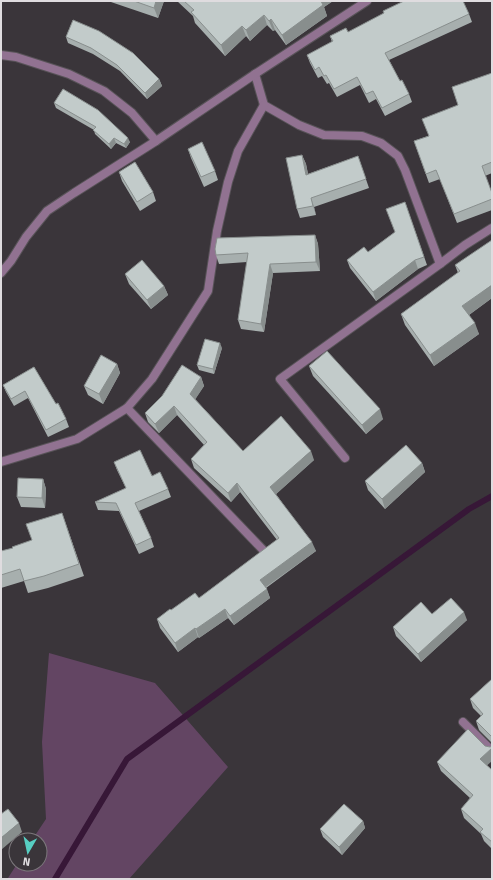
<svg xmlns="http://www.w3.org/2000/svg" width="493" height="880" font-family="'Fira Sans',sans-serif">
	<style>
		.green { fill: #634563 }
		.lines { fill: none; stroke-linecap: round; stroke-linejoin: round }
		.stream { stroke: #371737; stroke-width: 6 }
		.minor-casing { stroke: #585358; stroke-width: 10 }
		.minor { stroke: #917291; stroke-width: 8 }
		.wall { fill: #a7afae }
		.shaded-wall { fill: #888e8d }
		.building { fill: #c2cbca; stroke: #888e8d }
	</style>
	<rect width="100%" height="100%" fill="#3a353a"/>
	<polygon class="green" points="49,653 155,683 228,767 129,879 7,879 8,878 17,864 40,864 40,840 32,840 46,819 42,742"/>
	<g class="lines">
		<polyline class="stream" points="55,879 127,759 469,509 492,496"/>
		<defs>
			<g id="minor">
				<polyline points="1,55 16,57 69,74 104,91 132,113 156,141"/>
				<polyline points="255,74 264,105 299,125 324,135 362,136 381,143 398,156 405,170 440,264"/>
				<polyline points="1,273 11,261 26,237 47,211 74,193 156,141 255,74 367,1"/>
				<polyline points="127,408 265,552"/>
				<polyline points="345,458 280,379 440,264 465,245 492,228"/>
				<polyline points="1,462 77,439 127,408 152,379 208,291 217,231 228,182 238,151 264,105"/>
				<polyline points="463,722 492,751"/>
			</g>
		</defs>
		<use href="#minor" class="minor-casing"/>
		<use href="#minor" class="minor"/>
	</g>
	<g class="wall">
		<polygon points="108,1 164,1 158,18"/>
		<polygon points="177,1 333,1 324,7 327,16 286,45 275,30 273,31 267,25 250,41 246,36 225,56 195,23 193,16"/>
		<polygon points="469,14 472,22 389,60 400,81 409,94 412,102 385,116 376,99 369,103 360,85 337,97 329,83 327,84 322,76 318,78 310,63 307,55 332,42 330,36 348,32"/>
		<polygon points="73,20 159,79 162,86 147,99 120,71 93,54 68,43 66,37"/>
		<polygon points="492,73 492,173 485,176 492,193 492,210 457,223 440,179 429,183 414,141 428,136 458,105"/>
		<polygon points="54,103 130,142 126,148 116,143 111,149 95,134 94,130 56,108"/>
		<polygon points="188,149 215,171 218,180 204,187 191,158"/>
		<polygon points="302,155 306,164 308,174 358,156 369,188 314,207 316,215 300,218 297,209"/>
		<polygon points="119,172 153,192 156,201 140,211 122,181"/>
		<polygon points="405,202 427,265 418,269 376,301 350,268 347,260 368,252 395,232"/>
		<polygon points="315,235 318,244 320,271 273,273 264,332 241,329 238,320 247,262 219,264 216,255"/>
		<polygon points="455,265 492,298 469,315 479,334 434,366 405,325 401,314 458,273"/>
		<polygon points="125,274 164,286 168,295 151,309 129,284"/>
		<polygon points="222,348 214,374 199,370 197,365"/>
		<polygon points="117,364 120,373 103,404 88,395 84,386"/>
		<polygon points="309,366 383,419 366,434 313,376"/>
		<polygon points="34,367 56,404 66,419 69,427 48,437 28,398 14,406 6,392 3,385"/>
		<polygon points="201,377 204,386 195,399 243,451 314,460 276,494 316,551 266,588 270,598 234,625 228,618 199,638 198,637 178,652 160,628 157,619 171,610 199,598 277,540 240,492 231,502 194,468 191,459 204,445 177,415 159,433 148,422 145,413"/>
		<polygon points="114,462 152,476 168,489 171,497 139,511 151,538 154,547 139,554 119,511 98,510 95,502 126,488 117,470"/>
		<polygon points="422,463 425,472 385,509 368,490 365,481"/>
		<polygon points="43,479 46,489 45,508 21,507 17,497"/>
		<polygon points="62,513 84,576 48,588 28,593 24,581 1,588 1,551 13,548 32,540"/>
		<polygon points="432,614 467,620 421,662 396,636 393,627"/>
		<polygon points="492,679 492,743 479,730 476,721 481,716 473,708 470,699"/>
		<polygon points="485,746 490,747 487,766 492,770 492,849 484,841 481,834 464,818 461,809 470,798 441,771 437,762"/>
		<polygon points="363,821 365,828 342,855 323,837 320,829"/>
	</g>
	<g class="shaded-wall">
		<polygon points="156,1 164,1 158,18 154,8"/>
		<polygon points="319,1 333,1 324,7 327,16 286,45 282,35"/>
		<polygon points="264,15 267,25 250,41 246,30"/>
		<polygon points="271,19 275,30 273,31 269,21"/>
		<polygon points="242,26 246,36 225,56 221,45"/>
		<polygon points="159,79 162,86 147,99 145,93"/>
		<polygon points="114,138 116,143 111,149 109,144"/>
		<polygon points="128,138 130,142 126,148 124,144"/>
		<polygon points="302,155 306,164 310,184 306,175"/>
		<polygon points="311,198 314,207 316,215 313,206"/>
		<polygon points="315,235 318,244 320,271 316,262"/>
		<polygon points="415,260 418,269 376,301 373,292"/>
		<polygon points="270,264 273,273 264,332 261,324"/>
		<polygon points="492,285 492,298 466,317 462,306"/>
		<polygon points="164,286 168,295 151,309 147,300"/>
		<polygon points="475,323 479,334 434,366 430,355"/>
		<polygon points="220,343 222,348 214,374 213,369"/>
		<polygon points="117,364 120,373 103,404 99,394"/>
		<polygon points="201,377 204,386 193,403 190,394"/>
		<polygon points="174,406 177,415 159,433 155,424"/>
		<polygon points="380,409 383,419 366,434 362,425"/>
		<polygon points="311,451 314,460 274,496 270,487"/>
		<polygon points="422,463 425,472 385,509 382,499"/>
		<polygon points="43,479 46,489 45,508 42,498"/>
		<polygon points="237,483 240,492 231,502 228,493"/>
		<polygon points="312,542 316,551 263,589 260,580"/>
		<polygon points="267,589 270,598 234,625 230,616"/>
		<polygon points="225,609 228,618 199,638 196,629"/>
		<polygon points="464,612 467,620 421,662 418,654"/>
		<polygon points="195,628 198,637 178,652 175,643"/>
		<polygon points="492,748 492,761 483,769 480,759"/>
		<polygon points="363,821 365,828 342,855 339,847"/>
		<polygon points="19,823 22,832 1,850 1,838"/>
	</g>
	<g class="building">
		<polygon points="134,1 156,1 154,8"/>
		<polygon points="184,1 321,1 323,5 282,35 271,19 269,21 264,15 246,30 242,26 221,45 191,12 194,10"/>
		<polygon points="404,1 463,1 469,14 385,53 400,81 402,80 409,94 382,108 373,91 366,94 357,77 334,89 326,75 324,76 319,67 315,70 307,55 333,41 330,36 346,28 348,32 384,13 383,11"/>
		<polygon points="73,20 99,31 133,53 159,79 145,93 117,65 91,48 66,37"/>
		<polygon points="492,73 492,162 482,166 492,193 492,199 454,214 436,170 426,174 414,141 429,136 422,119 458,105 452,87"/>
		<polygon points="63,89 98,110 128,138 124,144 114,138 109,144 93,130 96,127 54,103"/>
		<polygon points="202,142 215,171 201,177 188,149"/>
		<polygon points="302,155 306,175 358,156 366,179 311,198 313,206 297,209 286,158"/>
		<polygon points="135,162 153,192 137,202 119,172"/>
		<polygon points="405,202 424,257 415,260 373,292 347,260 364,247 368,252 395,232 386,209"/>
		<polygon points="315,235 316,262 270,264 261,324 238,320 248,253 216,255 215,249 217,238"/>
		<polygon points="492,240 492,285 462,306 475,323 430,355 401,314 460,271 455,265"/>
		<polygon points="142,260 164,286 147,300 125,274"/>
		<polygon points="205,339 220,343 213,369 197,365"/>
		<polygon points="327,351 380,409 362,425 309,366"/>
		<polygon points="101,355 117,364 99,394 84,386"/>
		<polygon points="182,365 201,377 190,394 243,451 281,416 311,451 270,487 312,542 260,580 267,589 230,616 225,609 196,629 195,628 175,643 157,619 170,609 171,610 195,593 199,598 279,538 237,483 228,493 191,459 207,442 174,406 155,424 145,413 162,396"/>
		<polygon points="34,367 56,404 58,403 66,419 46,430 25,391 11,399 3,385"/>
		<polygon points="406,445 422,463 382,499 365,481"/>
		<polygon points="140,450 152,476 160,472 168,489 135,503 151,538 136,545 116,503 95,502 126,488 114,462"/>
		<polygon points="18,478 43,479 42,498 17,497"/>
		<polygon points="62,513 79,564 44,576 24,581 20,569 1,575 1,551 13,548 12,547 32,540 26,524"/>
		<polygon points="451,598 464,612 418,654 393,627 421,602 432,614"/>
		<polygon points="492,679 492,737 476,721 483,714 470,699"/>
		<polygon points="468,729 485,746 490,747 492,746 492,748 480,759 492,770 492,842 480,832 483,829 461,809 473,795 437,762"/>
		<polygon points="344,804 363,821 339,847 320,829"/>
		<polygon points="8,809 19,823 1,838 1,814"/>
	</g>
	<rect width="493" height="880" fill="none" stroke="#dfdcdf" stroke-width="4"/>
	<g transform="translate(28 852) rotate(189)"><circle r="19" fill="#3a353a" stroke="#7c787c"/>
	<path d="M0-3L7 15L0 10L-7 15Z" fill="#57cec2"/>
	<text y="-6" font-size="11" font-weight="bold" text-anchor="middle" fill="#dfdcdf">N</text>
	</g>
</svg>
